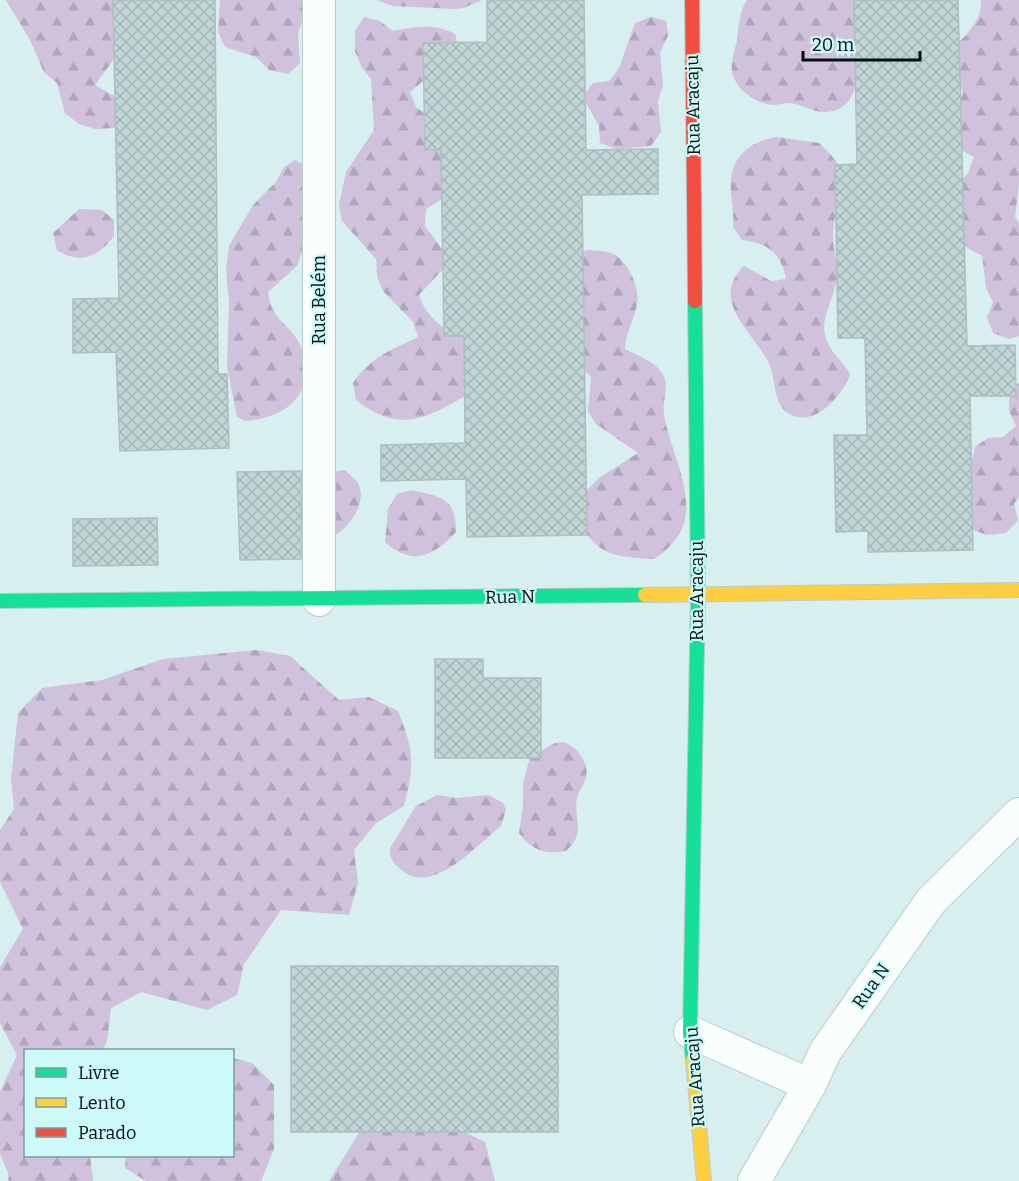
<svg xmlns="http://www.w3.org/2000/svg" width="1019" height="1181" font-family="Bitter,serif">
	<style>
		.forest { fill: url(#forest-firs) }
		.building { fill: url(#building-cross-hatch); stroke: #adbfbf; stroke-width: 1.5 }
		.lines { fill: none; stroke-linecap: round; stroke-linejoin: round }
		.street-casing { stroke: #b9cbcb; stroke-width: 34 }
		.fast-casing { stroke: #b9cbcb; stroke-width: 16 }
		.slow-casing { stroke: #b9cbcb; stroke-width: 16 }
		.jam-casing { stroke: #b9cbcb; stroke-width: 16 }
		.street { stroke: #f9fdfc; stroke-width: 32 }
		.fast { stroke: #16e098; stroke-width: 14 }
		.slow { stroke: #ffcf43; stroke-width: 14 }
		.jam { stroke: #f24e42; stroke-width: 14 }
		.labels { text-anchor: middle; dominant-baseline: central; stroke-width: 4.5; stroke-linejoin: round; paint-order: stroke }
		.street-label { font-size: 18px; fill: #031212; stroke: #cdf9f8 }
	</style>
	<defs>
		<pattern id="forest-firs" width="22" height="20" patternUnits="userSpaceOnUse" patternTransform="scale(1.5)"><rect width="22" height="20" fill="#d0c1dc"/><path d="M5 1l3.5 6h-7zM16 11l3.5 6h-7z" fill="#b1a5bc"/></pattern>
		<pattern id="building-cross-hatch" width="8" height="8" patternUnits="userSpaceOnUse" patternTransform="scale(1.5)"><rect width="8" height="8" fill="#c2d5d5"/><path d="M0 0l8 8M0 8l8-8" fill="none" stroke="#a5b6b6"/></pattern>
	</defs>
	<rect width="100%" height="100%" fill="#d7efee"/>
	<g class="forest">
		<polygon points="6,0 113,0 118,43 114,59 95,85 123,101 127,117 114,128 95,129 79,124 65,113 57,83 44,72 30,40"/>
		<polygon points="220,0 309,0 298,33 300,63 288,74 269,70 256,57 225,47 218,32"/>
		<polygon points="376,0 482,0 464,8 455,9 393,6"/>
		<path d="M747,0H854C856,30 874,109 826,112C814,113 802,104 790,103C784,103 778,105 772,105C756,103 739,92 733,76C729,64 735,51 737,40C739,26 739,12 747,0Z"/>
		<path d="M981,0H1019V184L1015,217L1019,223V336L1009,339L993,333L987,317L993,302L986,288L982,255C947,242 957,217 957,185L968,173L974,157L959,149L953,107L963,94L954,61L957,44C970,32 982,18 981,0Z"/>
		<path d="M364,17L380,21L393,31C416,27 433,23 455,34L459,51L410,92L416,107L429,117L435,148L451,154L453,186L442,199L426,209L425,226L444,252L443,269L419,295C425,313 434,320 448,332L587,250C597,251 610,250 618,257C630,267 640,289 637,304C634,320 626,332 625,349C638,356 660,363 665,379C668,389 662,404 664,415C674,468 714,521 654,559C618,557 599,557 580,524L586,491L599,478L638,453L596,424L588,411L591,377L579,364C553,369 517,371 493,382C442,404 411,444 356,400L353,383C372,356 391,350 418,337L413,322L383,291L377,276L376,259L342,221L339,205L346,172L374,130L371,79L361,66L355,51V31Z"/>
		<polygon points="651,17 666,21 668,36 660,52 663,85 658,101 661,132 651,146 617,149 600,143 599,126 583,97 593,83 609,81 619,68 635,23"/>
		<path d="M777,137L819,143C863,183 834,191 833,235C833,253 840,268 835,286C832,302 821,319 825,335C828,351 842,359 850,374C843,395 814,430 788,413C773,403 776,381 770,366C757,334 707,302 744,266L771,281L786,279C781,253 768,243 742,240L733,227C735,210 729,194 731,179C734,153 755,140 777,137Z"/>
		<path d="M295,160L304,165L306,241L297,266L268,292C271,322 292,324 301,347C318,393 287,418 245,421L237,417L227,366L229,302L226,271L229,246L253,205L276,182L284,167Z"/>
		<path d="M79,209L102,210L114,220V236C98,257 81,265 57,250L53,233Z"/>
		<polygon points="1019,382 1019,497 1014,504 1018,520 1006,533 987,535 970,529 971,463 975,447 988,438 1003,437 1016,426 1009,411 1009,394"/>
		<path d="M345,470C348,474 356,479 358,483C368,502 349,530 331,537C326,539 317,537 312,537C284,506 308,473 345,470Z"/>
		<path d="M412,490C442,497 456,498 456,532C434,556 412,567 385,542L388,509L397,494Z"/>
		<path d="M256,650L290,656L339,700L369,697L398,711C414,751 415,764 404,806L376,823L354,850L358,883L349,915L281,910L244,964L237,995L207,1010L141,992L111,1008L107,1041L103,1050H26V1156H90L93,1181H8L9,1175L0,1154V1092L17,1055L0,1023V967L23,929L0,882V830L14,809L11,778L18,713L42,688L102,680L163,659Z"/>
		<path d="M564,742C578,748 591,764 585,780C583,786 578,792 577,798C573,819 587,832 566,851C546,855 531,850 519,833L523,807V784L530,757L555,743Z"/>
		<path d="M437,795L456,798L489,795L503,803L506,810L501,826C479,843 433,896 403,871C394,864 389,859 390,848L416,806Z"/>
		<polygon points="233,1058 252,1063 274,1085 274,1149 261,1181 146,1181 125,1168 126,1156 232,1156"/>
		<polygon points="456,1128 485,1142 495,1181 329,1181 361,1130"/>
	</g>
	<g class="building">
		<polygon points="113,0 215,0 218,374 227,374 229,448 120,451 116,352 73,353 73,299 119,298"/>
		<polygon points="487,0 584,0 586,150 658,149 658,194 582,195 587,535 467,537 466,479 381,481 381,445 465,443 464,336 444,336 441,150 425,150 423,43 487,42"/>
		<polygon points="854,0 958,0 967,346 1015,345 1016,396 970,396 973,550 868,552 868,531 836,532 834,435 867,435 865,338 838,338 835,165 857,164"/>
		<polygon points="301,471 301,559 240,560 237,472"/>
		<polygon points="157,518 158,565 73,566 73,519"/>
		<polygon points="435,659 483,659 483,678 541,678 541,758 435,758"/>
		<rect x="291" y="966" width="267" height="166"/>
	</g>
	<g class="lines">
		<defs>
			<g id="street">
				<polyline points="319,600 319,0"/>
				<polyline points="690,1032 810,1085"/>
				<polyline points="754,1181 810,1085 825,1052 931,901 1019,814"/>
			</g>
			<g id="fast">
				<polyline points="0,601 645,595"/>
				<polyline points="693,1060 690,1032 698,595 695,301"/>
			</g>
			<g id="slow">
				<polyline points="645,595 1019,590"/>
				<polyline points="693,1060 704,1181"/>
			</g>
			<polyline id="jam" points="692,0 695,301"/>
		</defs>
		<use href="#street" class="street-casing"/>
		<use href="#fast" class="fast-casing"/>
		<use href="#slow" class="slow-casing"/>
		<use href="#jam" class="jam-casing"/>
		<use href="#street" class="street"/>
		<use href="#fast" class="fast"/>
		<use href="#slow" class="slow"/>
		<use href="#jam" class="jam"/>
	</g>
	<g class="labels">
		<g class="street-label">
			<text transform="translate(693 105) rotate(-91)">Rua Aracaju</text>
			<text transform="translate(319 300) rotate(-90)">Rua Belém</text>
			<text transform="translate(697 591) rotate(-90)">Rua Aracaju</text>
			<text transform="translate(510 597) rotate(-1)">Rua N</text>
			<text transform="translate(871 986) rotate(-55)">Rua N</text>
			<text transform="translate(695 1077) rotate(-94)">Rua Aracaju</text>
		</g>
	</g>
	<rect x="24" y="1049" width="210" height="108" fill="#cdf9f8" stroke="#7c9d9c" stroke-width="1.5"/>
	<rect x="36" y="1068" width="30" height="9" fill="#16e098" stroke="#7c9d9c" stroke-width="1.5"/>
	<text x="78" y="1079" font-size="18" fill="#031212">Livre</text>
	<rect x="36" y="1098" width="30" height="9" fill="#ffcf43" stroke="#7c9d9c" stroke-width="1.5"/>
	<text x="78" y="1109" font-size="18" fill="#031212">Lento</text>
	<rect x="36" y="1128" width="30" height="9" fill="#f24e42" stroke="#7c9d9c" stroke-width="1.5"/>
	<text x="78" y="1139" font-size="18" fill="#031212">Parado</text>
	<path d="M803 51v9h117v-9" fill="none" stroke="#031212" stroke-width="3"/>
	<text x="812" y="51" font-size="18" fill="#031212" stroke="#cdf9f8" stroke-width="4.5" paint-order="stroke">20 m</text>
</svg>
